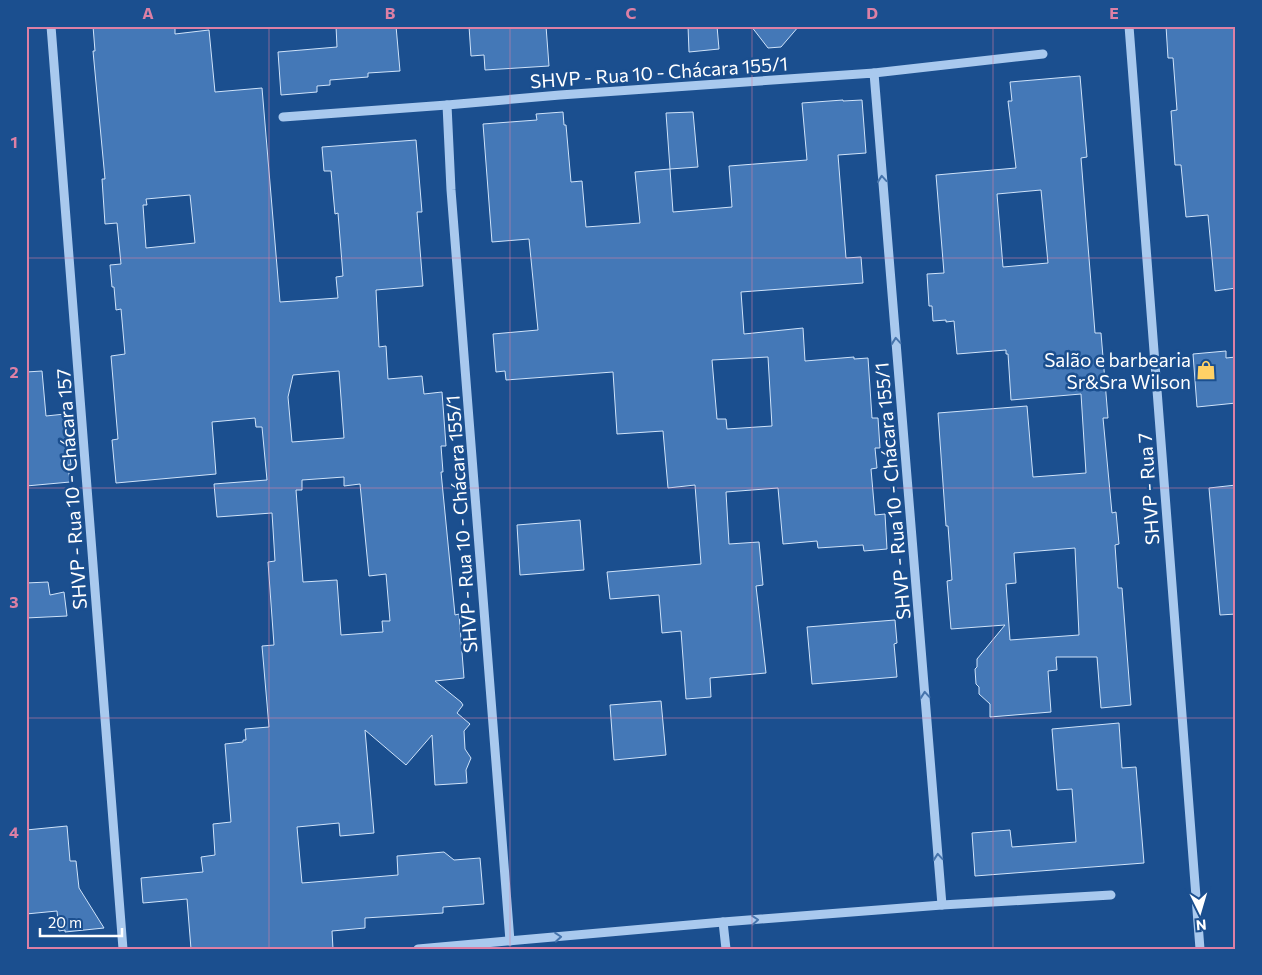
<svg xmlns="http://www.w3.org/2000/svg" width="1262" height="975" font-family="Commissioner,sans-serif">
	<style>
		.building { fill: #4478b7; stroke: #cfe3fa; fill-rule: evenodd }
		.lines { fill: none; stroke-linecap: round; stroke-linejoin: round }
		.minor { stroke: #a9c9ee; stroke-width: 9 }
		.oneway { stroke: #4674ac }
		.grid { fill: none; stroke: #dd80a5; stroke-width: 1; stroke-opacity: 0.55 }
		.labels { text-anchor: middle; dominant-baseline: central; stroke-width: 5; stroke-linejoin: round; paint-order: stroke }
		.street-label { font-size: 19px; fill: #fff; stroke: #1b4f8f }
		.poi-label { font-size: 19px; fill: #fff; stroke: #1b4f8f; text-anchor: end }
		.neatline { fill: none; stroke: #dd80a5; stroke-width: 2 }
		.grid-label { font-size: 16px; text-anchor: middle; font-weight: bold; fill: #dd80a5 }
	</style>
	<rect width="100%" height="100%" fill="#1b4f8f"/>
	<g class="building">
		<path d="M93,26H175V34L209,30L215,92L262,88L280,302L338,298L336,277L343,276L338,213L335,214L331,171H324L322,147L416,140L422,212H417L423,286L376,290L379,347L386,346L388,379L422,376L424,394L442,392L446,446H441L443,472H441L455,615L459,614L464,678L435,681L461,702L463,705L457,713L470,724L464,731L465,749L471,758L466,770L467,783L435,785L432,735L406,765L365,730L374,833L340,836L339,823L297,827L302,883L398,875L397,856L444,852L454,860L480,858L484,904L443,907V913L365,918V928L332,931L333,949H191L187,899L143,903L141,878L203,872L201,857L215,855L213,824L231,822L225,744L243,742V740H246L245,729L269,727L262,646L274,645L268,562L275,561L272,513L217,517L214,484L267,480L262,427H256L255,418L212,422L216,474L116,483L112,440L118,439L111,356L125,354L121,309L116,310L114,287H112L110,265L121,264L117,223L105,224L102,179H105L93,51H95ZM190,195L195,243L146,248L143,205H147L146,199ZM339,371L344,438L292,442L288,397L293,375ZM344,477V486L360,484L369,576L386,574L390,621H382L383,632L341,635L337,580L303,582L296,490H302V480Z"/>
		<polygon points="336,26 396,26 400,71 368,73 368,77 330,80 330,85 317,86 317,92 281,95 278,52 337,47"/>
		<polygon points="469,26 546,26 549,66 485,70 484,55 471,56"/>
		<polygon points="688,26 717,26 719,49 689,52"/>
		<polygon points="751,26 799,26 781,47 768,48"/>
		<polygon points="1166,26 1236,26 1236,288 1215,291 1208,215 1186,217 1181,165 1175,165 1171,111 1177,110 1173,58 1168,58"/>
		<path d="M1080,76L1087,157L1081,158L1095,333H1101L1108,418H1103L1112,513L1116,512L1119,544L1115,545L1118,588H1122L1131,705L1101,708L1097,657H1056L1057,670L1048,671L1051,712L990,717V704L979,694V687L976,684L975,669L977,667V659L1005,625L951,629L947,581L952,580L948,526H946L938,413L1027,406L1033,477L1086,473L1081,394L1011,400L1008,354H1006V350L957,354L954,321L946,322V320L933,321L932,306H929L927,274L944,273L936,175L1016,168L1008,101H1012L1010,82ZM1041,190L1048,263L1003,267L997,194ZM1075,548L1079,635L1010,640L1006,584L1016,583L1014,553Z"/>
		<path d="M843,100V101L862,100L866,153L838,155L846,258L861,257L863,283L741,292L744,334L803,328L805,361L854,357V359L868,358L872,418H878L880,448H875L877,468L871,469L875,515L885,514L887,549L864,551L863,545L818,548L817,541L783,544L778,488L726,492L729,544L759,542L763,585L756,586L766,673L710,678L711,697L686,699L681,631L662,633L659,595L610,599L607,572L701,564L695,485L668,488L663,431L617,434L613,372L506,380L505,371L496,372L493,334L538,330L529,239L492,242L483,124L537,120L536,114L563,112L564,125H566L571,182L582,181L586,227L640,223L635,172L670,169L673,212L732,207L729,166L807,160L802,103ZM768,357L772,426L727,429L726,419H717L712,360Z"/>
		<polygon points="693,112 698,167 670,169 666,113"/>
		<polygon points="1226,351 1226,358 1236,357 1236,403 1197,407 1193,354"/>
		<polygon points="42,371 46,416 65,414 71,465 68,465 70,482 26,486 26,372"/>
		<polygon points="1236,485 1236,614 1220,615 1209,488"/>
		<polygon points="580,520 584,570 520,575 517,525"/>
		<polygon points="48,582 50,595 64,592 67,616 26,618 26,583"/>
		<polygon points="895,620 897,643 894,644 897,677 812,684 807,627"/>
		<polygon points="661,701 666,755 614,760 610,705"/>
		<polygon points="1119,723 1122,768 1136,767 1144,863 975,876 972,833 1010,830 1012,847 1076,842 1072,789 1057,790 1052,729"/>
		<polygon points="67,826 70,861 76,861 79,888 104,928 65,932 65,930 59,931 57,911 26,914 26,830"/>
	</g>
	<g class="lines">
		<g class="minor">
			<polyline points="51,26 123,949"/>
			<polyline points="1129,26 1200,949"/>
			<polyline points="874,73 1043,54"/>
			<polyline points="283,117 447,105"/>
			<polyline points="723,922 726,949"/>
			<polyline points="510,941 451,190 447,105 560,95 874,73 942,905"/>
			<polyline points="418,949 723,922 942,905 1111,895"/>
		</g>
	</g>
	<defs><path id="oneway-chevron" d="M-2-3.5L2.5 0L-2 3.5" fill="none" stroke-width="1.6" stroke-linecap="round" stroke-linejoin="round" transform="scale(1.25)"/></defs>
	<g class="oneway">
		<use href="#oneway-chevron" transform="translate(882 179) rotate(-95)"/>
		<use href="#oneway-chevron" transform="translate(896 341) rotate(-95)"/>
		<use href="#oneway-chevron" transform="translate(925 695) rotate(-95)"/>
		<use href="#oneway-chevron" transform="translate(938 857) rotate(-95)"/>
		<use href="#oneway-chevron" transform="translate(755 920) rotate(-4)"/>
		<use href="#oneway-chevron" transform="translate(558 937) rotate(-5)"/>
	</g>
	<path class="grid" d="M269,26V949M510,26V949M752,26V949M993,26V949M26,258H1236M26,488H1236M26,718H1236"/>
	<defs>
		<symbol id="shop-bare" viewBox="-9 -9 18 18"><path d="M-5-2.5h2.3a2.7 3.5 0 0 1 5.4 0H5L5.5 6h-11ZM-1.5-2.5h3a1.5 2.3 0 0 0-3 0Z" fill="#ffd166" stroke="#1b4f8f" stroke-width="2.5" paint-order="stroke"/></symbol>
	</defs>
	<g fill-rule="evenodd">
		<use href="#shop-bare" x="1192" y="356" width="28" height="28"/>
	</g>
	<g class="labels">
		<g class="street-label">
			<text transform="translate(659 72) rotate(-4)">SHVP - Rua 10 - Chácara 155/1</text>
			<text transform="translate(71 489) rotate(-94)">SHVP - Rua 10 - Chácara 157</text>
			<text transform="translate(1148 489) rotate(-94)">SHVP - Rua 7</text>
			<text transform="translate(892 491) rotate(-95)">SHVP - Rua 10 - Chácara 155/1</text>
			<text transform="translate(461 524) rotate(-94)">SHVP - Rua 10 - Chácara 155/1</text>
		</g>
		<g class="poi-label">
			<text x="1191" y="359">Salão e barbearia<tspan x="1191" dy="22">Sr&amp;Sra Wilson</tspan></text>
		</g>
	</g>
	<rect width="1262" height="975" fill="none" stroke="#1b4f8f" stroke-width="55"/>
	<g transform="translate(1200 912) rotate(175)" stroke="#1b4f8f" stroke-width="4" paint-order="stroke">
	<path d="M0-4L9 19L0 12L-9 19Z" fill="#ffffff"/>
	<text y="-8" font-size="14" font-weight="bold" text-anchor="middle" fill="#ffffff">N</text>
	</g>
	<path d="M40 928v8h82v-8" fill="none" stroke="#ffffff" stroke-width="2.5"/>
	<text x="48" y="928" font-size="15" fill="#ffffff" stroke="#1b4f8f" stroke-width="4" paint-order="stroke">20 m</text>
	<rect x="28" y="28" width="1206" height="920" class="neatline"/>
	<g class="grid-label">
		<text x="148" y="19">A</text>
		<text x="390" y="19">B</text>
		<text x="631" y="19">C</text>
		<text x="872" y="19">D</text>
		<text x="1114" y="19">E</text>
		<text x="14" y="148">1</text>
		<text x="14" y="378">2</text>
		<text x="14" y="608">3</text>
		<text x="14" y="838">4</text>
	</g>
</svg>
